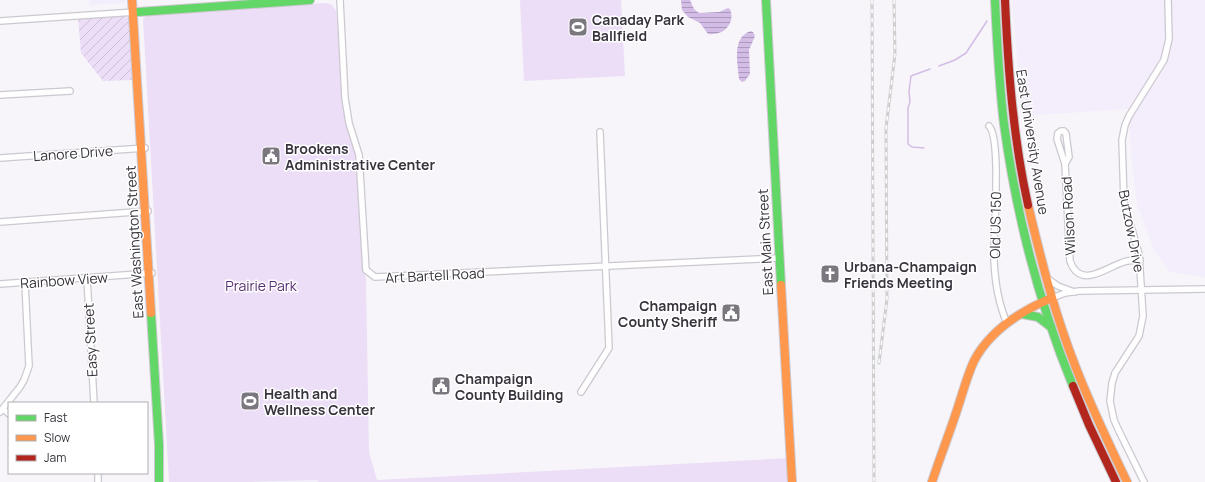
<svg xmlns="http://www.w3.org/2000/svg" width="1205" height="482" font-family="Manrope,sans-serif">
	<style>
		.built { fill: #f4edfb }
		.park { fill: #ebdef6 }
		.garden { fill: url(#garden-furrows) }
		.water { fill: url(#water-rules) }
		.lines { fill: none; stroke-linecap: round; stroke-linejoin: round }
		.stream { stroke: #d3bde6; stroke-width: 1.5 }
		.street-casing { stroke: #ccc8cf; stroke-width: 8 }
		.fast-casing { stroke: #ccc8cf; stroke-width: 10 }
		.slow-casing { stroke: #ccc8cf; stroke-width: 10 }
		.jam-casing { stroke: #ccc8cf; stroke-width: 10 }
		.street { stroke: #fefefe; stroke-width: 5.5 }
		.fast { stroke: #63d668; stroke-width: 8 }
		.slow { stroke: #ff974d; stroke-width: 8 }
		.jam { stroke: #b3261e; stroke-width: 8 }
		.rail-casing { stroke: #cfced0; stroke-width: 3 }
		.rail { stroke: #fff; stroke-width: 1.5; stroke-dasharray: 4.5; stroke-linecap: butt }
		.labels { text-anchor: middle; dominant-baseline: central; stroke-width: 3; stroke-linejoin: round; paint-order: stroke }
		.poi-label { font-size: 14px; font-weight: bold; fill: #38333d; stroke: #fff; text-anchor: start }
		.street-label { font-size: 14px; fill: #38333d; stroke: #fff }
		.park-label { font-size: 14px; fill: #572f73; stroke: #fff }
	</style>
	<defs>
		<pattern id="garden-furrows" width="10" height="10" patternUnits="userSpaceOnUse"><rect width="10" height="10" fill="#ebdef6"/><path d="M-1 1l2-2M0 10L10 0M9 11l2-2" fill="none" stroke="#cabfd4"/></pattern>
		<pattern id="water-rules" width="6" height="5" patternUnits="userSpaceOnUse"><rect width="6" height="5" fill="#d3bde6"/><path d="M0 2.5h6" fill="none" stroke="#ac9abc"/></pattern>
	</defs>
	<rect width="100%" height="100%" fill="#f8f5fa"/>
	<g class="built">
		<polygon points="89,0 125,0 126,3 89,5"/>
		<polygon points="1012,0 1205,0 1205,277 1170,272 1154,250 1137,205 1131,153 1128,109 1022,116"/>
		<polygon points="318,480 318,482 243,482"/>
	</g>
	<g class="park">
		<polygon points="520,0 621,0 625,76 524,81"/>
		<path d="M327,3L332,5L336,11C340,42 339,74 343,106C344,124 353,141 356,159L366,281L369,452L377,480L790,458L792,482H318V480L243,482H169L143,19L148,14Z"/>
	</g>
	<polygon class="garden" points="126,16 130,19 134,80 103,81 81,53 78,18"/>
	<g class="water">
		<path d="M681,0H690L694,9L699,13L719,12L728,8L730,9C736,24 723,36 708,34L700,23L688,17L682,10Z"/>
		<path d="M751,31L753,32L755,36L749,50L750,74L745,81L742,82L739,79C738,64 731,37 751,31Z"/>
	</g>
	<g class="lines">
		<g class="stream">
			<polyline points="939,66 955,60 966,53 987,21"/>
			<polyline points="924,148 912,147 908,144 908,108 910,102 909,91 911,76 930,69"/>
		</g>
		<defs>
			<g id="street">
				<polyline points="340,0 345,98 349,123 359,155 366,270 375,277 779,258"/>
				<polyline points="0,21 135,12"/>
				<polyline points="0,95 70,91"/>
				<path d="M989,126C1002,139 993,237 994,260C995,282 998,303 1007,323"/>
				<polyline points="0,158 145,148"/>
				<path d="M1065,164L1069,157L1066,134L1064,131H1061L1058,133L1057,139L1065,164L1070,261C1080,289 1104,269 1121,263C1127,260 1134,260 1140,260"/>
				<polyline points="0,222 148,211"/>
				<polyline points="87,278 94,403"/>
				<polyline points="1048,279 1058,286 1074,292"/>
				<polyline points="0,284 152,273"/>
				<polyline points="1052,298 1065,293 1079,291 1205,289"/>
				<polyline points="581,392 609,348 600,132"/>
				<polyline points="3,409 9,414"/>
				<polyline points="0,412 20,387 24,380 29,366 25,283"/>
				<polyline points="98,473 98,482"/>
				<polyline points="1144,482 1118,429 1114,420 1110,401 1112,383 1115,373 1139,336 1143,316 1139,254 1124,202 1122,140 1125,125 1129,116 1164,60 1169,39 1168,0"/>
			</g>
			<g id="fast">
				<polyline points="766,0 781,285"/>
				<path d="M995,0C997,42 999,83 1004,124C1016,213 1039,303 1073,386"/>
				<polyline points="138,12 310,0"/>
				<polyline points="151,313 159,445 159,482"/>
				<polyline points="1022,314 1038,317 1051,327"/>
			</g>
			<g id="slow">
				<polyline points="132,0 151,313"/>
				<path d="M1028,205C1041,260 1055,315 1076,368C1091,407 1109,444 1127,482"/>
				<polyline points="781,285 792,482"/>
				<path d="M932,482C940,457 950,432 958,407C963,392 967,376 974,361C989,332 1018,313 1047,300"/>
			</g>
			<g id="jam">
				<path d="M1005,0C1008,69 1013,137 1028,205"/>
				<polyline points="1073,386 1089,425 1116,482"/>
			</g>
		</defs>
		<use href="#street" class="street-casing"/>
		<use href="#fast" class="fast-casing"/>
		<use href="#slow" class="slow-casing"/>
		<use href="#jam" class="jam-casing"/>
		<use href="#street" class="street"/>
		<use href="#fast" class="fast"/>
		<use href="#slow" class="slow"/>
		<use href="#jam" class="jam"/>
		<defs>
			<g id="rail">
				<polyline points="872,0 874,482"/>
				<polyline points="879,363 887,299 886,128 895,54 894,0"/>
			</g>
		</defs>
		<use href="#rail" class="rail-casing"/>
		<use href="#rail" class="rail"/>
	</g>
	<defs>
		<symbol id="stadium-square" viewBox="-11 -11 22 22"><rect x="-9" y="-9" width="18" height="18" rx="4" fill="#7b777f" stroke="#fff"/><path d="M0-5a6.5 5 0 1 0 0 10a6.5 5 0 1 0 0-10ZM-3.5-1.8h7v3.6h-7Z" fill="#fff"/></symbol>
		<symbol id="civic-square" viewBox="-11 -11 22 22"><rect x="-9" y="-9" width="18" height="18" rx="4" fill="#7b777f" stroke="#fff"/><path d="M-.6-6.5H3V-4.5H.6V-3L4-1V1h2V6H-6V1h2V-1L-.6-3ZM-1.2 2.5V6h2.4V2.5Z" fill="#fff"/></symbol>
		<symbol id="church-square" viewBox="-11 -11 22 22"><rect x="-9" y="-9" width="18" height="18" rx="4" fill="#7b777f" stroke="#fff"/><path d="M-1.2-6h2.4v3.5h3.3v2.4h-3.3V6h-2.4V-.1h-3.3v-2.4h3.3Z" fill="#fff"/></symbol>
	</defs>
	<g fill-rule="evenodd">
		<use href="#stadium-square" x="567" y="16" width="22" height="22"/>
		<use href="#civic-square" x="260" y="145" width="22" height="22"/>
		<use href="#church-square" x="819" y="263" width="22" height="22"/>
		<use href="#civic-square" x="720" y="302" width="22" height="22"/>
		<use href="#civic-square" x="430" y="375" width="22" height="22"/>
		<use href="#stadium-square" x="239" y="390" width="22" height="22"/>
	</g>
	<g class="labels">
		<g class="poi-label">
			<text x="592" y="19">Canaday Park<tspan x="592" dy="16">Ballfield</tspan></text>
			<text x="285" y="148">Brookens<tspan x="285" dy="16">Administrative Center</tspan></text>
			<text x="844" y="266">Urbana-Champaign<tspan x="844" dy="16">Friends Meeting</tspan></text>
			<text x="717" y="305" text-anchor="end">Champaign<tspan x="717" dy="16">County Sheriff</tspan></text>
			<text x="455" y="378">Champaign<tspan x="455" dy="16">County Building</tspan></text>
			<text x="264" y="393">Health and<tspan x="264" dy="16">Wellness Center</tspan></text>
		</g>
		<g class="street-label">
			<text transform="translate(1033 142) rotate(81)">East University Avenue</text>
			<text transform="translate(73 153) rotate(-4)">Lanore Drive</text>
			<text transform="translate(1068 216) rotate(-93)">Wilson Road</text>
			<text transform="translate(995 225) rotate(-89)">Old US 150</text>
			<text transform="translate(1132 231) rotate(79)">Butzow Drive</text>
			<text transform="translate(134 242) rotate(-93)">East Washington Street</text>
			<text transform="translate(765 242) rotate(-93)">East Main Street</text>
			<text transform="translate(435 275) rotate(-3)">Art Bartell Road</text>
			<text transform="translate(64 280) rotate(-4)">Rainbow View</text>
			<text transform="translate(90 340) rotate(-93)">Easy Street</text>
		</g>
		<g class="park-label">
			<text x="261" y="285">Prairie Park</text>
		</g>
	</g>
	<rect x="8" y="402" width="140" height="72" fill="#ffffff" stroke="#afadb1"/>
	<rect x="16" y="415" width="20" height="6" fill="#63d668" stroke="#afadb1"/>
	<text x="44" y="422" font-size="12" fill="#38333d">Fast</text>
	<rect x="16" y="435" width="20" height="6" fill="#ff974d" stroke="#afadb1"/>
	<text x="44" y="442" font-size="12" fill="#38333d">Slow</text>
	<rect x="16" y="455" width="20" height="6" fill="#b3261e" stroke="#afadb1"/>
	<text x="44" y="462" font-size="12" fill="#38333d">Jam</text>
</svg>
